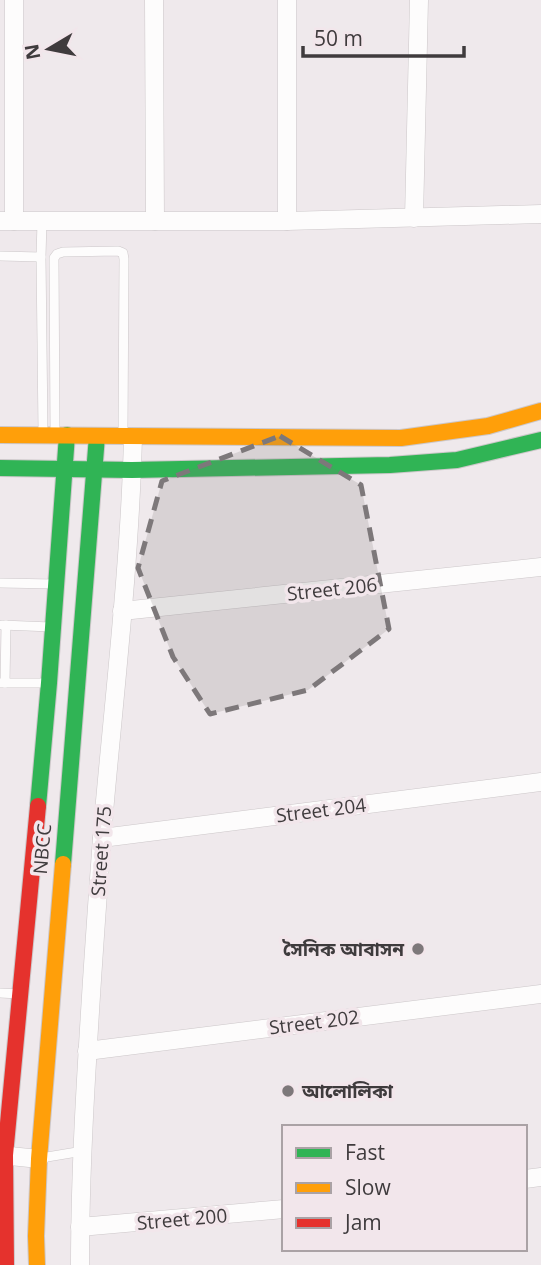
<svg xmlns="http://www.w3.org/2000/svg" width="541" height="1265" font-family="'Open Sans','Noto Sans Bengali',sans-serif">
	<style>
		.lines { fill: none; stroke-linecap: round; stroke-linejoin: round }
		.lane-casing { stroke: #ccc7c9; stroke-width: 10 }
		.street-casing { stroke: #ccc7c9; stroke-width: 19 }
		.fast-casing { stroke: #ccc7c9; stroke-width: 18 }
		.slow-casing { stroke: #ccc7c9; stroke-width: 18 }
		.jam-casing { stroke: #ccc7c9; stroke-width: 18 }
		.lane { stroke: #fdfcfc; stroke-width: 9 }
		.street { stroke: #fdfcfc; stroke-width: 18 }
		.fast { stroke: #30b455; stroke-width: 16 }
		.slow { stroke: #ff9f0a; stroke-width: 16 }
		.jam { stroke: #e5322d; stroke-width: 16 }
		.marked { fill: #7d787a; fill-opacity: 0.2; stroke: #7d787a; stroke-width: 5; stroke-dasharray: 14 9; stroke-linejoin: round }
		.poi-dot { fill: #7d787a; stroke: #f2e6eb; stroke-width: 2.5 }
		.labels { text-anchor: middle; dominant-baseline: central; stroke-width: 7; stroke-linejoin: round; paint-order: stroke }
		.street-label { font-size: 19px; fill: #3f3b3d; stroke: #f2e6eb }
		.poi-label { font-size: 19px; font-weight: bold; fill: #3f3b3d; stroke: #f2e6eb; text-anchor: end }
	</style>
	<rect width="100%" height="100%" fill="#efe9ec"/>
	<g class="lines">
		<defs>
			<g id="lane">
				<polyline points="42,221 41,257 43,432"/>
				<polyline points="0,256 41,257"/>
				<polyline points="55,433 54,258 57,254 63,252 118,251 123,253 124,259 123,433"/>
				<polyline points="0,583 55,584"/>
				<polyline points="2,625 51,627"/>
				<polyline points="1,683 47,683"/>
				<polyline points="5,683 6,625"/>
				<polyline points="0,993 19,994"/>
				<polyline points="41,1158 83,1151"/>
			</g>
			<g id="street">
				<polyline points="14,0 14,221"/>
				<polyline points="154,0 155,221"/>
				<polyline points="287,0 287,221"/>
				<polyline points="414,218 419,0"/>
				<polyline points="0,221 287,221 541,214"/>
				<polyline points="122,611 541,567"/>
				<polyline points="102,838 541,782"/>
				<polyline points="87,1051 541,994"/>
				<polyline points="0,1155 39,1159"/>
				<polyline points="525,1179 541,1177"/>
				<polyline points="80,1227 284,1209"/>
				<path d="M80,1265C80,1170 86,1075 92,980C96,920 100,860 105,801C116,680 130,558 133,437"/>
			</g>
			<g id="fast">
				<polyline points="0,468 132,470 390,465 457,460 541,440"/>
				<polyline points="38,806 49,683 67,435"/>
				<polyline points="63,864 97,436"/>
			</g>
			<g id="slow">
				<polyline points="0,435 401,438 488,426 541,411"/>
				<polyline points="37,1265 36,1236 39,1159 63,864"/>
			</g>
			<polyline id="jam" points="6,1265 5,1155 38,806"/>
		</defs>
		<use href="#lane" class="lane-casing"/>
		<use href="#street" class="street-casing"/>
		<use href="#fast" class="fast-casing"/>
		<use href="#slow" class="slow-casing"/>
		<use href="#jam" class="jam-casing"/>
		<use href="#lane" class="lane"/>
		<use href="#street" class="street"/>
		<use href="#fast" class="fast"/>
		<use href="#slow" class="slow"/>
		<use href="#jam" class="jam"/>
	</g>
	<path class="marked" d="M280,436L361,485L389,629L308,690L210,714L173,657L138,568L162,481Z"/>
	<g class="poi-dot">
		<circle cx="418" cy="949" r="7"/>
		<circle cx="288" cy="1091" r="7"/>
	</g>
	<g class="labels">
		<g class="street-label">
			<text transform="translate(332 589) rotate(-6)">Street 206</text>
			<text transform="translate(321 810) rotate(-7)">Street 204</text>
			<text transform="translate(42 849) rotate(-85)">NBCC</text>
			<text transform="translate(101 851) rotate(-86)">Street 175</text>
			<text transform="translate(314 1022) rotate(-7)">Street 202</text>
			<text transform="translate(182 1219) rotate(-5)">Street 200</text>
		</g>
		<g class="poi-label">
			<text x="404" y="949">সৈনিক আবাসন</text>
			<text x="302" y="1091" text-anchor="start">আলোলিকা</text>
		</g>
	</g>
	<rect x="282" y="1125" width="245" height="126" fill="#f2e6eb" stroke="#aaa2a5" stroke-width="2"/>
	<rect x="296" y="1148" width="35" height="10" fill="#30b455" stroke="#aaa2a5" stroke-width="2"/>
	<text x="345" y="1160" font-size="21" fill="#3f3b3d">Fast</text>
	<rect x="296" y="1183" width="35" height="10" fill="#ff9f0a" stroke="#aaa2a5" stroke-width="2"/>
	<text x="345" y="1195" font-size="21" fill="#3f3b3d">Slow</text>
	<rect x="296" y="1218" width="35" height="10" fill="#e5322d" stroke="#aaa2a5" stroke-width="2"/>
	<text x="345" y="1230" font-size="21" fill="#3f3b3d">Jam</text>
	<g transform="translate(49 49) rotate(260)" stroke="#f2e6eb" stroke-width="5" paint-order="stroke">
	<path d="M0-5L12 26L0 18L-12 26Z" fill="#3f3b3d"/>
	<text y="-10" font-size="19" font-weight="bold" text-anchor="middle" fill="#3f3b3d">N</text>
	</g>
	<path d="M303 46v10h161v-10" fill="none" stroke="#3f3b3d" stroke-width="3.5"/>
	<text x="314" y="46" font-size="21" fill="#3f3b3d" stroke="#f2e6eb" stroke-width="5" paint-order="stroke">50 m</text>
</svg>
